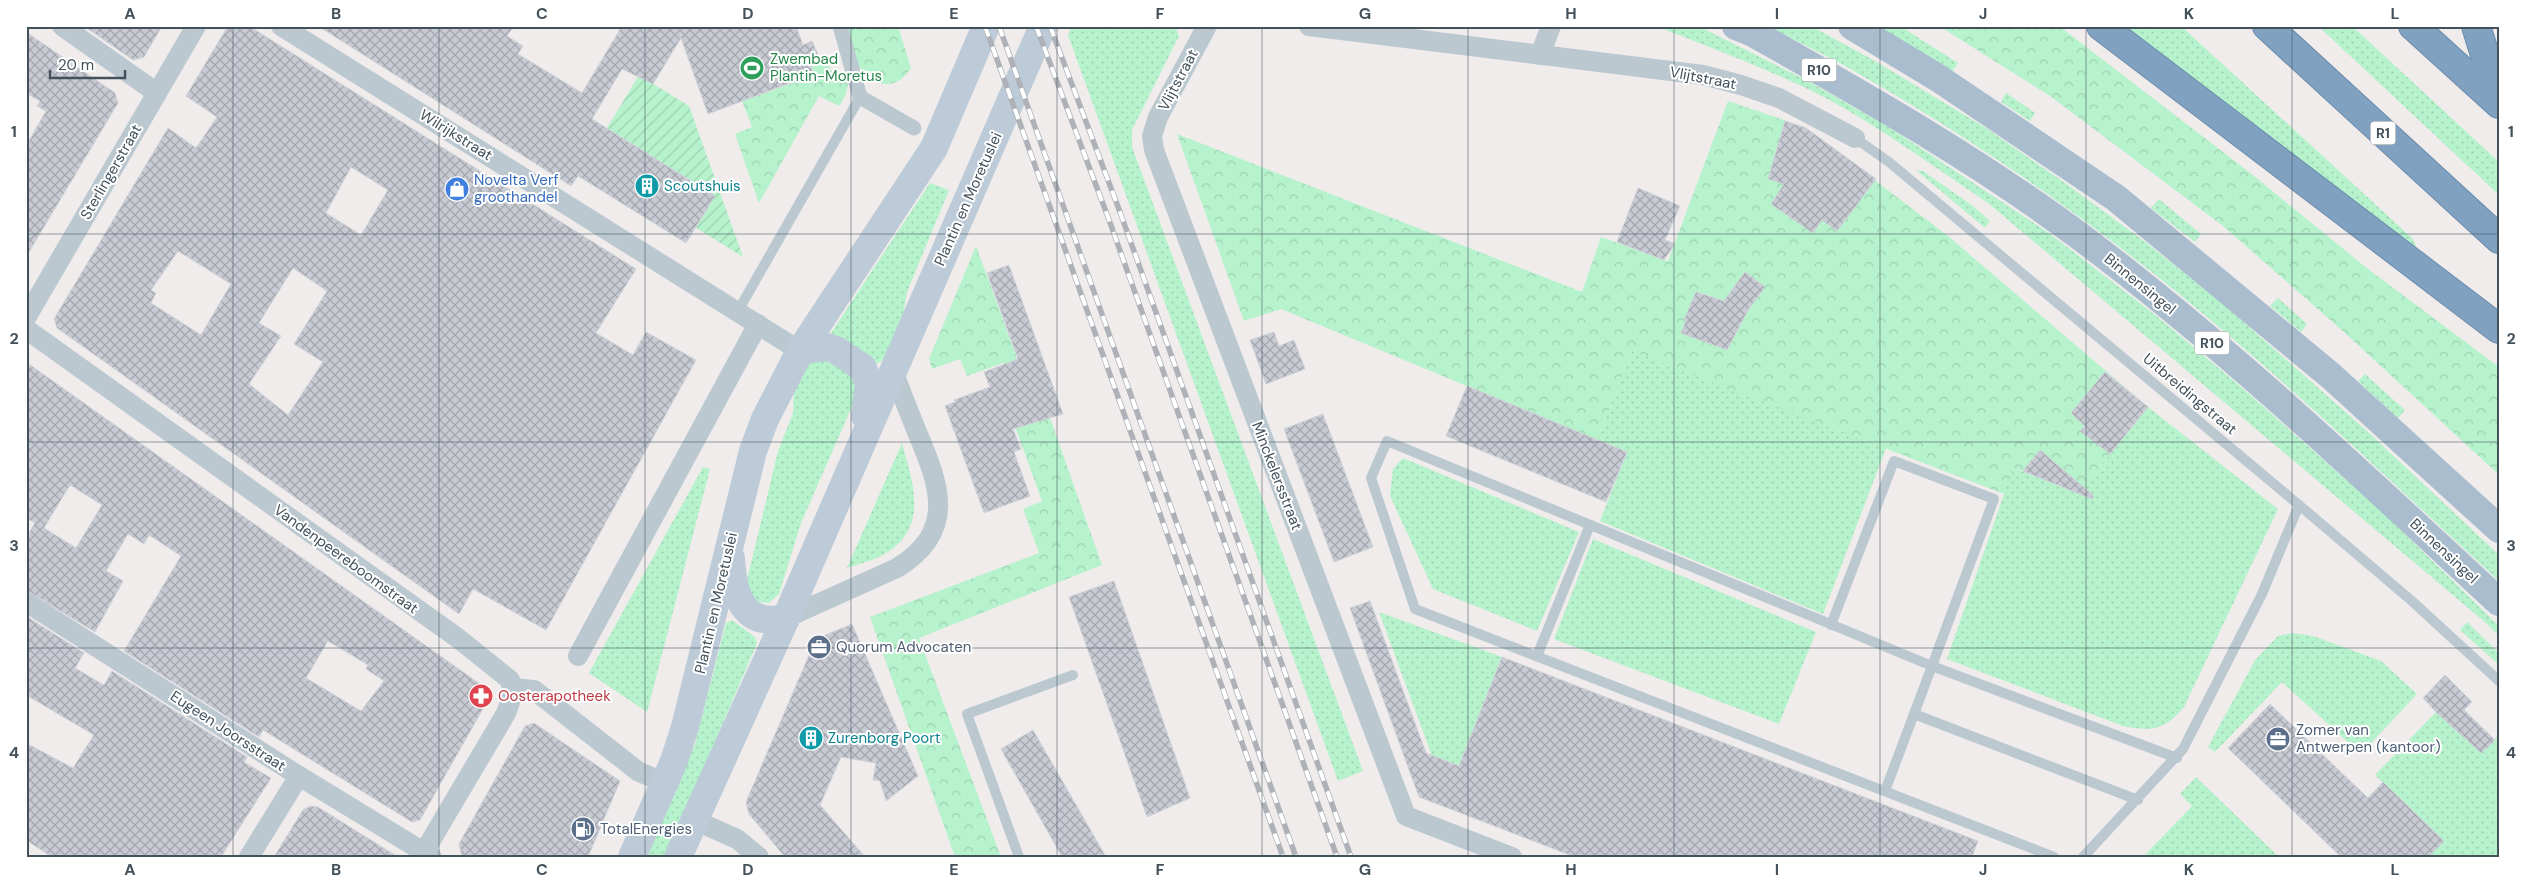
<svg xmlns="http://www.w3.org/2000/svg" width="2525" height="883" font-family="'DM Sans',sans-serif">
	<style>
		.grass { fill: url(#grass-dots) }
		.forest { fill: url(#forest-crowns) }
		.garden { fill: url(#garden-furrows) }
		.building { fill: url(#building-cross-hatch); stroke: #d0d3d9; fill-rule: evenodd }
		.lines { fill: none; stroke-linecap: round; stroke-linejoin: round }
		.motorway-casing { stroke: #6b8cac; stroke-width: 30 }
		.service { stroke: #bbc8d0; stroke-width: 10 }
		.pedestrian { stroke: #bbc8d0; stroke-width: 15 }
		.minor { stroke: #bbc8d0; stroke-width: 20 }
		.secondary { stroke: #bdcbd8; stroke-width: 28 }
		.primary { stroke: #a9bdce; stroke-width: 28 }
		.motorway { stroke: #80a1c0; stroke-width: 28 }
		.rail-casing { stroke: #aeb2b8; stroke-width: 5.5 }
		.rail { stroke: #fff; stroke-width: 4; stroke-dasharray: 11; stroke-linecap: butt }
		.grid { fill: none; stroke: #43515b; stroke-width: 1; stroke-opacity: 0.55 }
		.labels { text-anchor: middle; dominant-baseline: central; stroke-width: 4; stroke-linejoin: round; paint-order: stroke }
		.shield { fill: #fff; stroke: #7b858c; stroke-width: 1 }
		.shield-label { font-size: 14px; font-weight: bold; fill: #43515b }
		.leisure-label { font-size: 15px; fill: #27864d; stroke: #fff; text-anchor: start }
		.street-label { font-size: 15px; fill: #43515b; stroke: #fff }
		.shop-label { font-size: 15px; fill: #366cbe; stroke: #fff; text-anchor: start }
		.culture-label { font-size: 15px; fill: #0d838f; stroke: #fff; text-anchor: start }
		.service-label { font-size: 15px; fill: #4e5e75; stroke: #fff; text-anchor: start }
		.health-label { font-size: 15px; fill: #be3a42; stroke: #fff; text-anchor: start }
		.neatline { fill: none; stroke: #43515b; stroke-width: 2 }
		.grid-label { font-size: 16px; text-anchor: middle; font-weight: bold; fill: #43515b }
	</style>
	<defs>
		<pattern id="grass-dots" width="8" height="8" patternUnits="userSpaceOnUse" patternTransform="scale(1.25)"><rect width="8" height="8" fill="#b6f2cc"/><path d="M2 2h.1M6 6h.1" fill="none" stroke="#9ed1b1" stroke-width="1.8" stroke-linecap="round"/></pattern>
		<pattern id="forest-crowns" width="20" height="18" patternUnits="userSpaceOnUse" patternTransform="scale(1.25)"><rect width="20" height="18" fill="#b6f2cc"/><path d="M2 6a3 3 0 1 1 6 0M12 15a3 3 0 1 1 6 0" fill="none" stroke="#9ed1b1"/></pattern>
		<pattern id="garden-furrows" width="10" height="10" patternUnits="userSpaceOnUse" patternTransform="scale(1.25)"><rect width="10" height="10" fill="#b6f2cc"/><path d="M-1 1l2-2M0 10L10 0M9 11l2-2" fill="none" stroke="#9ed1b1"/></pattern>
		<pattern id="building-cross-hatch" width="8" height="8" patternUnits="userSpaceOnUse" patternTransform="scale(1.25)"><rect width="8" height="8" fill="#c8cbd3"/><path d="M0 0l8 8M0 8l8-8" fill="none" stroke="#a4a7ae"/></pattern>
	</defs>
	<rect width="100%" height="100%" fill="#f0ecec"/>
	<g class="grass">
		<polygon points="1072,26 1175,26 1179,36 1132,130 1132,147 1363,771 1338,781 1068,35"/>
		<path d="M1656,26H1698L1806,80L1887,126L2049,233L2154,314L2240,386L2378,508L2499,626V636L2486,623L1988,203C1931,165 1875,123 1814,92C1763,67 1709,47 1656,26Z"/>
		<path d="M1767,26H1811L1875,61L1986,128L2065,183L2144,241L2222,303L2367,431L2499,555V581C2379,471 2260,355 2131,256C2047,191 1958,131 1866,78C1834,59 1800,43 1767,26Z"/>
		<polygon points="1877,26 1900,26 1958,63 1952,72"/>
		<polygon points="2120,26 2181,26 2412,238 2415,243 2416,248 2413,249"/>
		<polygon points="2318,26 2352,26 2499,162 2499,195"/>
		<polygon points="2006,93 2035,113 2030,121 2001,102"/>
		<polygon points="1916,170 1923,171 1973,206 1990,221 1985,228"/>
		<polygon points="930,183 949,190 907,292 902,321 885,359 876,364 832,338 831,333"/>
		<polygon points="2159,199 2201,234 2195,242 2151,208"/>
		<polygon points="2278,298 2307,324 2301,332 2270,306"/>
		<polygon points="1632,351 1886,448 1823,614 1600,521 1627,452 1597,440"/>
		<polygon points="827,356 857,373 857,395 801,523 779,594 769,603 755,601 746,584 778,451 793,413 794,390 808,363"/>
		<polygon points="2365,374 2405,410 2398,418 2358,381"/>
		<path d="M2148,407L2278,509L2184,707C2164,730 2153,732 2123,726L1947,659L2013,468L2078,493Z"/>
		<path d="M902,443C913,483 930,529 883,555C872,561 858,564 847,568Z"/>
		<polygon points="1403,458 1579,532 1537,631 1433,589 1390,496 1393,469"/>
		<polygon points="703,467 710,469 647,712 589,673"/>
		<polygon points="1593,539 1816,632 1779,724 1554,639"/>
		<polygon points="1379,612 1502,657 1459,766 1432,756"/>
		<polygon points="732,620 755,637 757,643 666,857 646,857 695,744 726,623"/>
		<polygon points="2467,622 2499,653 2499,665 2460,630"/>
		<polygon points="2293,633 2313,636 2381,661 2417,694 2361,754 2282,682 2215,752 2208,747 2255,660 2278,636"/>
		<polygon points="2436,712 2481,753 2499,735 2499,857 2428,857 2443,841 2375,775"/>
		<polygon points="2196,777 2279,857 2143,857 2192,806 2180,794"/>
	</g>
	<g class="forest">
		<path d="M848,26H898L911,68C905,77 898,84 886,84C857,84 853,48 848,26Z"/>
		<polygon points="1939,26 2059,26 2249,172 2368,269 2499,367 2499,475 2345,333 2223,226 2050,96"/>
		<path d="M826,58L833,75L846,72C850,86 847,94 839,106L819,96L759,203L735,134L752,127L742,101L815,75L810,63Z"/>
		<polygon points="1728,101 1805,127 1948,236 2148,407 2078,493 2014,468 2004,494 1632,351 1597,440 1281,309 1244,321 1177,134 1582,292 1601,237 1668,261"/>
		<polygon points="976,246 1040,421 1050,418 1102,565 919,638 1001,857 955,857 870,617 1039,553 1023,509 1042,501 1005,399 1015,395 1003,363 967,376 960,359 932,369 929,359"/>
	</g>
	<polygon class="garden" points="639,75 689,106 743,257 695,227 715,196 607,128"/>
	<g class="building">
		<polygon points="84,26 162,26 144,57 133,60"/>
		<path d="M228,26H249L636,269L596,333L633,355L646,332L696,360L546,630L473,589L459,614L57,328L54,319L168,128L196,148L217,117L186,96ZM351,167L388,190L361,235L326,213ZM178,251L231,284L201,335L151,303L156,293L151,290ZM293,268L327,291L294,344L323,362L288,415L249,384L281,336L259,323Z"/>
		<polygon points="318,26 514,26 507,36 523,46 518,54 582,93 622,26 796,26 803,45 812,41 820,59 809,62 814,74 708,114 681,38 653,84 622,69 592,119 715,196 686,243 578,176 571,186"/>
		<polygon points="26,32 115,93 118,103 26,257 26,146 46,111 37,106 40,101 26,93"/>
		<polygon points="1785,121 1806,128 1876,179 1837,231 1822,220 1813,233 1771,204 1784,184 1768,179"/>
		<polygon points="1638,188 1680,206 1665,240 1675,244 1664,260 1617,242"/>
		<polygon points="1009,265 1063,414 1013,429 1021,449 1014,452 1030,496 984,513 945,406 955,402 954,400 990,387 984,372 1018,359 987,273"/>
		<polygon points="1745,272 1765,287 1748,310 1727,350 1681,333 1686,321 1684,320 1696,292 1724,301"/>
		<polygon points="1274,332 1279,346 1294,340 1305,369 1266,384 1250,340"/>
		<path d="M26,362L487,689L489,698L420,820L412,822L263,730L259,737L124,651L181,556L149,535L144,544L128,534L106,571L123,581L95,632L26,590V538L35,523L26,518ZM70,485L102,505L76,548L44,528ZM328,641L368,665L366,669L384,681L361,711L306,678Z"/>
		<polygon points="2105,372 2148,407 2110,454 2080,431 2085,426 2071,413"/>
		<polygon points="1467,386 1627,452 1606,502 1446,436"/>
		<polygon points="1323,414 1373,547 1334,562 1284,429"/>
		<polygon points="2040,450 2094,496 2092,499 2023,471"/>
		<polygon points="1114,581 1190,798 1147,817 1069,597"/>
		<polygon points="1370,601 1426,753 1459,766 1502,657 1978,841 1972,857 1575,857 1419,797 1350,608"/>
		<polygon points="26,616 84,653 75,668 104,685 112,671 247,757 244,762 271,778 221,857 52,857 26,840 26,743 73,768 94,735 26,695"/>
		<polygon points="852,624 918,776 886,801 880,781 873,780 876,763 841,757 820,805 865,857 785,857 749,814 746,802 816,639"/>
		<polygon points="2445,675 2472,702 2464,710 2495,740 2481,753 2436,712 2423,698"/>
		<polygon points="2270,704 2368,798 2383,782 2444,841 2428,857 2341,857 2228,748"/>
		<polygon points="534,723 620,781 588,857 462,857 459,844 525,726"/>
		<polygon points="1033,730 1106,857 1062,857 1001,749"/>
		<polygon points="310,806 318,807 398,857 274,857 303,810"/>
	</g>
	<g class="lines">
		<defs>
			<g id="motorway">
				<polyline points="2101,26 2499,329"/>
				<polyline points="2267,26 2499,239"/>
				<polyline points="2413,26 2499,104"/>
				<polyline points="2476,26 2499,100"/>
			</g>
		</defs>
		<use href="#motorway" class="motorway-casing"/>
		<g class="service">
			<polyline points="1855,138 1889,162 2299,505 2413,602 2499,681"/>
			<polyline points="738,311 860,97"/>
			<polyline points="1831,625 1894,461 1994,499 1932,666 2177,758"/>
			<polyline points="1537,656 1590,525"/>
			<polyline points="1914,714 2138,800"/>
			<polyline points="1885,791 1932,666 1387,441 1371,478 1415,609 2054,857"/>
			<polyline points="1019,857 967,714 1073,675"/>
			<polyline points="2083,857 2183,749 2262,594 2299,505"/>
		</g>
		<polyline class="pedestrian" points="840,26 860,97 914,128"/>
		<g class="minor">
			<polyline points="62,26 157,93"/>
			<polyline points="281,26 800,351"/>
			<polyline points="1207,26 1158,117 1152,136 1154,150 1406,816 1512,857"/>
			<polyline points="1309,26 1703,75 1741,85 1779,98 1855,138"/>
			<polyline points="1540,55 1551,26"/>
			<polyline points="26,318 196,26"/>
			<path d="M26,329L459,639L510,680C514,693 511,702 505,715L424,852"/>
			<polyline points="26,602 299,776 432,857"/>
			<path d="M786,618L897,568C957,531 940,486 917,432C909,412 901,392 893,371"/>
			<polyline points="578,656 758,324"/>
			<polyline points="513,688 534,690 639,772 664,782"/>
			<polyline points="694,820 737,839 759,857"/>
			<polyline points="249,857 299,776"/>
		</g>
		<g class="secondary">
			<polyline points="800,351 827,347 836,350 863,368 869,384 865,416"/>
			<path d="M731,558C733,593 742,628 786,618"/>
			<polyline points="632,857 674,761 685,727 753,451 765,419 800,351 934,148 986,26"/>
			<polyline points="678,857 786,618 1043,26"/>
		</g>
		<g class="primary">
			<path d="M1736,26L1753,33C1867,97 1981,162 2086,241C2232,351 2365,478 2499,602"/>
			<polyline points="1852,26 1938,78 2116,198 2331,376 2499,529"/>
		</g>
		<use href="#motorway" class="motorway"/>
		<defs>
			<g id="rail">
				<polyline points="985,26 1283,857"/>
				<polyline points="999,26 1296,857"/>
				<polyline points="1036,26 1108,217 1337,857"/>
				<polyline points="1050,26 1120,212 1351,857"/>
			</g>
		</defs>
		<use href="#rail" class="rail-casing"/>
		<use href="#rail" class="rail"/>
	</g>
	<path class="grid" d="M233,26V857M439,26V857M645,26V857M851,26V857M1057,26V857M1262,26V857M1468,26V857M1674,26V857M1880,26V857M2086,26V857M2292,26V857M26,234H2499M26,442H2499M26,648H2499"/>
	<defs>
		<symbol id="stadium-disc" viewBox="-11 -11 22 22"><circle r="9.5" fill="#2e9e5b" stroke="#fff"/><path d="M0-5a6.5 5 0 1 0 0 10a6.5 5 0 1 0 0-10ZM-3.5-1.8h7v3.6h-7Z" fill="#fff"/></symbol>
		<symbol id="building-disc" viewBox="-11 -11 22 22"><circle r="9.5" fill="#0f9aa8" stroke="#fff"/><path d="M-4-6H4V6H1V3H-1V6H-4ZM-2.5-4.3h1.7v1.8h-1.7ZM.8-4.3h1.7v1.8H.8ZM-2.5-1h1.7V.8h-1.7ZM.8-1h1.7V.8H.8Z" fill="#fff"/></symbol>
		<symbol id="shop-disc" viewBox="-11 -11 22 22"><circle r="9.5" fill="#3f7fe0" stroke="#fff"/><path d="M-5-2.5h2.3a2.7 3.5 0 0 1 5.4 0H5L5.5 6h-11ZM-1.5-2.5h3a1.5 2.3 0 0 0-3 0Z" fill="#fff"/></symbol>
		<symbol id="office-disc" viewBox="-11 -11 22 22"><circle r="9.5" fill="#5c6f8a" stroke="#fff"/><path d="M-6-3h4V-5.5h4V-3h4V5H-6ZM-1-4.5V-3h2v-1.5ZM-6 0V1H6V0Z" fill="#fff"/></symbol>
		<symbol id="pharmacy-disc" viewBox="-11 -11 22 22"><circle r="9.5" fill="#e0444e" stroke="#fff"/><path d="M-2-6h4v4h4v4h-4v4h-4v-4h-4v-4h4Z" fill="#fff"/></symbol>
		<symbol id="fuel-disc" viewBox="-11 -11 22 22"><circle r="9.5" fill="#5c6f8a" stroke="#fff"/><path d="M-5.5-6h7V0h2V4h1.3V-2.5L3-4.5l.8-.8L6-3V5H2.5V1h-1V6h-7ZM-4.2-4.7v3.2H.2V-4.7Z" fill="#fff"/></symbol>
	</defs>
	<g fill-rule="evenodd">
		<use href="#stadium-disc" x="738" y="54" width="28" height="28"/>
		<use href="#building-disc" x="633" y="172" width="28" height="28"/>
		<use href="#shop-disc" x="443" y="175" width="28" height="28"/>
		<use href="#office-disc" x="805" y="633" width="28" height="28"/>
		<use href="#pharmacy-disc" x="467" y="682" width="28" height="28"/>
		<use href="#building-disc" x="797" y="724" width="28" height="28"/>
		<use href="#office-disc" x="2264" y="725" width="28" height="28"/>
		<use href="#fuel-disc" x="569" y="815" width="28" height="28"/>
	</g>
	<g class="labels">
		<g class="shield">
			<rect x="1801.5" y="58.5" width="35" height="23" rx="4"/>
			<rect x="2370.5" y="121.5" width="25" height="23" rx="4"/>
			<rect x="2194.5" y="331.5" width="35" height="23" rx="4"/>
		</g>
		<g class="shield-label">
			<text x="1819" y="70">R10</text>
			<text x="2383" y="133">R1</text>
			<text x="2212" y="343">R10</text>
		</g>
		<g class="leisure-label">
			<text x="770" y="59">Zwembad<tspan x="770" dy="17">Plantin-Moretus</tspan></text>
		</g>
		<g class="street-label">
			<text transform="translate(1703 78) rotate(11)">Vlijtstraat</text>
			<text transform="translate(1178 80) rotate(-62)">Vlijtstraat</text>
			<text transform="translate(456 135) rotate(32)">Wilrijkstraat</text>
			<text transform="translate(111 172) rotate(-60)">Sterlingerstraat</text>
			<text transform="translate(968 199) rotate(-66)">Plantin en Moretuslei</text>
			<text transform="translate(2140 284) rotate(39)">Binnensingel</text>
			<text transform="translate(2190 394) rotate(40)">Uitbreidingstraat</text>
			<text transform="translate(1277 476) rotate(69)">Minckelersstraat</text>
			<text transform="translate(2444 551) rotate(43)">Binnensingel</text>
			<text transform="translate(346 559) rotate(36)">Vandenpeereboomstraat</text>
			<text transform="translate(716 603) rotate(-77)">Plantin en Moretuslei</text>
			<text transform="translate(228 731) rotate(33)">Eugeen Joorsstraat</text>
		</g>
		<g class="shop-label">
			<text x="474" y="180">Novelta Verf<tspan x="474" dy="17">groothandel</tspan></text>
		</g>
		<g class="culture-label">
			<text x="664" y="186">Scoutshuis</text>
			<text x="828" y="738">Zurenborg Poort</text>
		</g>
		<g class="service-label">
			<text x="836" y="647">Quorum Advocaten</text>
			<text x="2296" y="730">Zomer van<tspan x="2296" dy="17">Antwerpen (kantoor)</tspan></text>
			<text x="600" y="829">TotalEnergies</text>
		</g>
		<g class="health-label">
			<text x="498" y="696">Oosterapotheek</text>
		</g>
	</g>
	<rect width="2525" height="883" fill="none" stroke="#ffffff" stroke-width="55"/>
	<path d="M50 70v8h75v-8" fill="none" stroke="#43515b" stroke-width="2.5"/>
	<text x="58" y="70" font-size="15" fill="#43515b" stroke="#ffffff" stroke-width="4" paint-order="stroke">20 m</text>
	<rect x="28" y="28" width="2470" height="828" class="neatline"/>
	<g class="grid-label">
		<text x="130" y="19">A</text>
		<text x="336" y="19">B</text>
		<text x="542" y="19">C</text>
		<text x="748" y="19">D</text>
		<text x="954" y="19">E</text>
		<text x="1160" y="19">F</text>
		<text x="1365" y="19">G</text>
		<text x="1571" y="19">H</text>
		<text x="1777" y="19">I</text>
		<text x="1983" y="19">J</text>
		<text x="2189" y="19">K</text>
		<text x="2395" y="19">L</text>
		<text x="14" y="137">1</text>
		<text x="2511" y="137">1</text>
		<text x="14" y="344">2</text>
		<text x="2511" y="344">2</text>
		<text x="14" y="551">3</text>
		<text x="2511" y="551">3</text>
		<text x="14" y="758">4</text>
		<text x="2511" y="758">4</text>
		<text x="130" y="875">A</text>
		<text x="336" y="875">B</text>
		<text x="542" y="875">C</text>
		<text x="748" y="875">D</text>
		<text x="954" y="875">E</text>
		<text x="1160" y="875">F</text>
		<text x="1365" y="875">G</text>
		<text x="1571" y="875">H</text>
		<text x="1777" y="875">I</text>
		<text x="1983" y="875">J</text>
		<text x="2189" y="875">K</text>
		<text x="2395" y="875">L</text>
	</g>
</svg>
